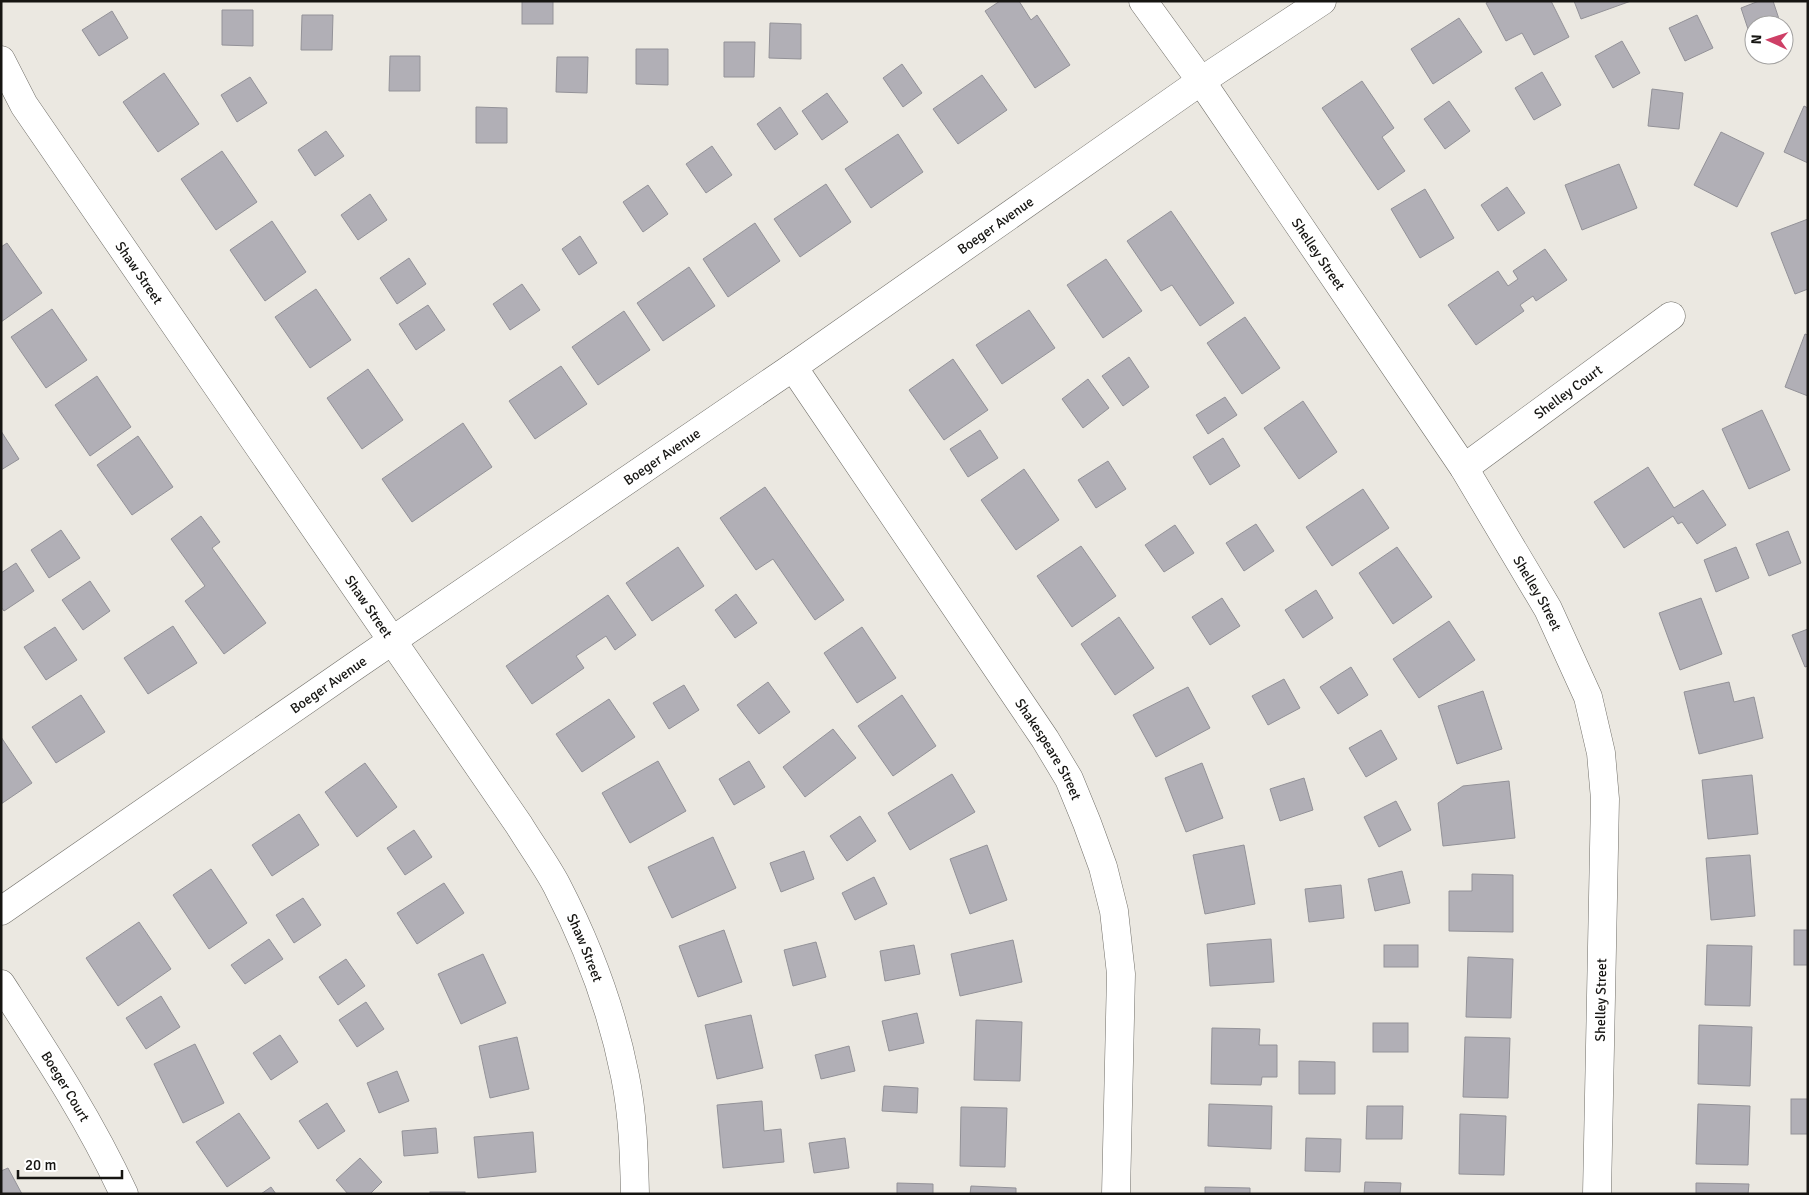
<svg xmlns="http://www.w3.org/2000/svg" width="1809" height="1195" font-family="Signika,sans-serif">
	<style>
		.building { fill: #b1afb6; stroke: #939298 }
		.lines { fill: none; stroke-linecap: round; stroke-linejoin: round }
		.minor-casing { stroke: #716f69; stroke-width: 29 }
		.minor { stroke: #fff; stroke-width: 28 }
		.labels { text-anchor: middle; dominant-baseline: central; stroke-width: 4.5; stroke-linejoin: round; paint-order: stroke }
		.street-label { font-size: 14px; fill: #161512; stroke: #fff }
	</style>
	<rect width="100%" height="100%" fill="#ebe8e1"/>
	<g class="building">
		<rect x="522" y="1" width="31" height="23"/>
		<polygon points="1000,1 1019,1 1031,20 1037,15 1070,65 1035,88 985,11"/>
		<polygon points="1490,1 1551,1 1569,37 1534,55 1522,33 1506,41 1486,3"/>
		<polygon points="1574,1 1631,1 1581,19"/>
		<polygon points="1759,1 1773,1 1781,25 1754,25 1753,44 1741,8"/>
		<polygon points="222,10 253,10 253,46 222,45"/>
		<polygon points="112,11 128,38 99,56 82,30"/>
		<polygon points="302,15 333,15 332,50 301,50"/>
		<polygon points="1697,15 1713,48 1685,61 1669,28"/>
		<polygon points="1459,18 1482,52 1433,84 1411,49"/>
		<polygon points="770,23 801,24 801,59 769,58"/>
		<polygon points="1622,41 1640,73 1613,88 1595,56"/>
		<polygon points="724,42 755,42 754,77 724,77"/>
		<polygon points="636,49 668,49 668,85 636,84"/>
		<polygon points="390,56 420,56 420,91 389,91"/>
		<polygon points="557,57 588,57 587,93 556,92"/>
		<polygon points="902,64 922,93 903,107 883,78"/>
		<polygon points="1542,72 1561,105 1534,120 1515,88"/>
		<polygon points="164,73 199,124 158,152 123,102"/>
		<polygon points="982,75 1007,110 958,144 933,109"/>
		<polygon points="250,77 267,103 237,122 221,95"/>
		<polygon points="1362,81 1394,128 1382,137 1405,171 1378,190 1322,108"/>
		<polygon points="1652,89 1683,93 1679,129 1648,126"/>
		<polygon points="827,93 848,122 822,140 802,111"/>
		<polygon points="1449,101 1470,131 1445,149 1424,119"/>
		<polygon points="1804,106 1808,108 1808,163 1784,152"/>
		<polygon points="476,107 507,108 507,143 476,143"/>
		<polygon points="780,107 798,134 775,150 757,124"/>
		<polygon points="326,131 344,156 315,176 298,150"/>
		<polygon points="1721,132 1764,153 1737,207 1694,185"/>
		<polygon points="898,134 923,172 871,208 845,169"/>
		<polygon points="712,146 732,175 706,193 686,164"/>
		<polygon points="222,151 257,202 216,230 181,179"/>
		<polygon points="1619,164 1637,208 1582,230 1565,185"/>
		<polygon points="826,184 851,222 800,257 774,219"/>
		<polygon points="648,185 668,214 643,232 623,202"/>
		<polygon points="1507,187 1525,213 1498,231 1481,205"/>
		<polygon points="1425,189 1454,238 1420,258 1391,209"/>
		<polygon points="370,194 387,220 358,240 341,215"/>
		<polygon points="1171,211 1234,303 1200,326 1172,285 1161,291 1127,241"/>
		<polygon points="1808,219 1808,289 1795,294 1771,233"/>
		<polygon points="272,221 306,272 265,301 230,250"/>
		<polygon points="755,223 780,261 728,297 703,259"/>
		<polygon points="580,236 597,263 579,275 562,249"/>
		<polygon points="7,243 42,293 1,322 1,247"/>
		<polygon points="1545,249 1567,280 1536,301 1533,296 1520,305 1524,311 1476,345 1448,305 1498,271 1508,286 1518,279 1513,271"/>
		<polygon points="409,258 426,284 397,304 380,278"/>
		<polygon points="1106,259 1142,311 1103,338 1067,285"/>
		<polygon points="689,267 715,306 663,341 637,303"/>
		<polygon points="522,284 540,310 510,330 493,304"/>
		<polygon points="316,289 351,340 310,368 275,317"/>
		<polygon points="428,305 445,330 416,350 399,324"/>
		<polygon points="52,309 87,360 46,388 11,337"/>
		<polygon points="1029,310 1055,348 1002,384 976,345"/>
		<polygon points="624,311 650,350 598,385 572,347"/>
		<polygon points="1245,317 1280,368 1242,394 1207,343"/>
		<polygon points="1805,334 1808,335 1808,396 1785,387"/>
		<polygon points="1129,357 1149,387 1123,406 1102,376"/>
		<polygon points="953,359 988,410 944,440 909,390"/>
		<polygon points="561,366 587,404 535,439 509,401"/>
		<polygon points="368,369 403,420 362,449 327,398"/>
		<polygon points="97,376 131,427 90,456 55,405"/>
		<polygon points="1088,379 1109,408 1083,428 1062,399"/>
		<polygon points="1225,397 1237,415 1208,434 1196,415"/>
		<polygon points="1303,401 1337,452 1299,479 1264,428"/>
		<polygon points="1762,410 1790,470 1749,489 1722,429"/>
		<polygon points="463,423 492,467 412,522 382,479"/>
		<polygon points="980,430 998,458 968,477 950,449"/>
		<polygon points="1,431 19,459 1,470"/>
		<polygon points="138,436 173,487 132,515 97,465"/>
		<polygon points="1223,438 1240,466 1210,485 1193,457"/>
		<polygon points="1108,461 1126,489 1096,508 1078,480"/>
		<polygon points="1648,467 1674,508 1703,490 1726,525 1697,544 1682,522 1678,524 1673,516 1624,548 1594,502"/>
		<polygon points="1024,469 1059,520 1016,550 981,500"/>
		<polygon points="765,487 844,600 815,620 773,559 756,570 720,518"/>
		<polygon points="1363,489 1389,528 1332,566 1306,527"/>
		<polygon points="201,516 220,542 212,548 266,623 224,654 185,601 205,586 171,539"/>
		<polygon points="1256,524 1274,551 1244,571 1226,543"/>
		<polygon points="1175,525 1194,553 1164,572 1145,545"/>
		<polygon points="61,530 80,558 49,578 31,550"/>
		<polygon points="1788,531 1801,563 1769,576 1756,544"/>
		<polygon points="1081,546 1116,596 1072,627 1037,576"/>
		<polygon points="678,547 704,586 652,621 626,583"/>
		<polygon points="1397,547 1432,597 1393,624 1359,573"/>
		<polygon points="1736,547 1749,578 1716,592 1704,560"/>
		<polygon points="16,563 34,591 4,611 1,607 1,573"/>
		<polygon points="90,581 110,611 83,630 62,600"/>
		<polygon points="1316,590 1333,618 1303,638 1285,610"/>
		<polygon points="736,594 757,623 735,638 715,610"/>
		<polygon points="608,595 636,635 615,650 606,636 576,656 584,668 532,704 506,666"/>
		<polygon points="1222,598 1240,626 1210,645 1192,617"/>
		<polygon points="1701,598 1722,654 1680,670 1659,613"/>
		<polygon points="1119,617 1154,668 1115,695 1081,644"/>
		<polygon points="1449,621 1475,660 1419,698 1393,659"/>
		<polygon points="173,626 197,663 148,694 124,658"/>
		<polygon points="55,627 77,660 46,680 24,647"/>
		<polygon points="862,627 896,678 857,703 824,653"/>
		<polygon points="1808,629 1808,666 1805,667 1792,635"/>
		<polygon points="1351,667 1368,695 1338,714 1320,687"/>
		<polygon points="1284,679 1300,708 1268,725 1252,696"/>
		<polygon points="768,682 790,712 759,734 737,705"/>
		<polygon points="1729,682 1734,702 1754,697 1763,738 1699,754 1684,692"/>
		<polygon points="684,685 699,710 669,729 653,703"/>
		<polygon points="1188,687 1210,728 1156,757 1133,715"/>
		<polygon points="1483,691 1502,749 1457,764 1438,706"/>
		<polygon points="81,695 105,732 56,763 32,727"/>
		<polygon points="902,695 936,746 893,776 858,726"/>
		<polygon points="609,699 635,737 582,772 556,734"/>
		<polygon points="833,729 856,758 805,797 783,767"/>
		<polygon points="1381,730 1397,759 1366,777 1349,748"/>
		<polygon points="1,737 32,783 1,804"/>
		<polygon points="658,761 686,811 630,843 602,793"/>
		<polygon points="749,761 765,787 734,805 719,779"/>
		<polygon points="365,763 397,807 357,837 325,792"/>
		<polygon points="1202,763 1223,818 1186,832 1165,778"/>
		<polygon points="952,774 975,812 910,850 888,813"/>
		<polygon points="1752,775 1758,834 1708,839 1702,780"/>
		<polygon points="1304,778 1313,810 1280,821 1270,789"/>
		<polygon points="1509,781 1515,838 1443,846 1438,803 1463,786"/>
		<polygon points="1396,801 1411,830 1379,847 1364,817"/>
		<polygon points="299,814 319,845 272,876 252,845"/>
		<polygon points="860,816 876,841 847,861 830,836"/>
		<polygon points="414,830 432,857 405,875 387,848"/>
		<polygon points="713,837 736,888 672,918 648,867"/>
		<polygon points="987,845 1007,900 970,914 950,859"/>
		<polygon points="1244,845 1255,904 1205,914 1193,855"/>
		<polygon points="804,851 814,879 781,892 770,863"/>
		<polygon points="1750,855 1755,916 1711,920 1706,858"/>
		<polygon points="211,869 247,923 209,949 173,895"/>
		<polygon points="1402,871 1410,903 1375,911 1368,879"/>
		<polygon points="1472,874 1513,875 1513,932 1449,931 1449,891 1472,891"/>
		<polygon points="874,877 887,904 855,920 842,893"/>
		<polygon points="444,883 464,913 417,944 397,913"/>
		<polygon points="1341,885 1344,918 1309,922 1305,889"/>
		<polygon points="303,898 321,925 294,943 276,915"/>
		<polygon points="139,922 171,969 118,1006 86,958"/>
		<polygon points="724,930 742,982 698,997 679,946"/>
		<rect x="1794" y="930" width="14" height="35"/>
		<polygon points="269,939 283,959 245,984 231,965"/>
		<polygon points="1271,939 1274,982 1210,986 1207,944"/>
		<polygon points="1013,940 1022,982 960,996 951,954"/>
		<polygon points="816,942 826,977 793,986 784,950"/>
		<polygon points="914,945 920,974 885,981 880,951"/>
		<rect x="1384" y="945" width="34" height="22"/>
		<polygon points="1707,945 1752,946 1750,1006 1705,1005"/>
		<polygon points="483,954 506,1003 461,1024 438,974"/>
		<polygon points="1468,957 1513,959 1511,1018 1466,1017"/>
		<polygon points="346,959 365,986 338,1005 319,977"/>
		<polygon points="161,996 180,1027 146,1049 126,1018"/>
		<polygon points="366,1002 384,1029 357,1047 339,1020"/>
		<polygon points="917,1013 924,1043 889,1051 882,1021"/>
		<polygon points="751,1015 763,1068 717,1079 705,1025"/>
		<polygon points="976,1020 1022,1022 1020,1081 974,1080"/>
		<rect x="1373" y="1023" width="35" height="29"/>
		<polygon points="1699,1025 1752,1027 1750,1086 1698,1084"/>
		<polygon points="1212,1028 1260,1029 1259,1045 1277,1045 1277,1077 1262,1077 1261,1085 1211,1084"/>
		<polygon points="280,1035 298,1062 271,1080 253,1053"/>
		<polygon points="517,1037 529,1089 490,1098 479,1046"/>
		<polygon points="1465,1037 1510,1038 1508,1098 1463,1097"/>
		<polygon points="195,1044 224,1103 183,1123 154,1064"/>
		<polygon points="849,1046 855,1071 821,1079 815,1055"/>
		<polygon points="1299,1061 1335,1062 1335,1094 1299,1094"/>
		<polygon points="397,1071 409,1101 379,1113 367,1083"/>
		<polygon points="884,1086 918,1088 917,1113 882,1111"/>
		<rect x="1791" y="1099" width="17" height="35"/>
		<polygon points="762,1101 764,1131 781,1129 784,1162 723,1168 717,1105"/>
		<polygon points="327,1103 345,1131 318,1149 299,1121"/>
		<polygon points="1209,1104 1272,1106 1271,1149 1208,1146"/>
		<polygon points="1698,1104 1750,1106 1748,1165 1696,1164"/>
		<polygon points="1367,1106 1403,1106 1402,1139 1366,1139"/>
		<polygon points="961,1107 1007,1108 1005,1167 960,1166"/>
		<polygon points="239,1113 270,1158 227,1187 196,1142"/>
		<polygon points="1460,1114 1506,1116 1504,1175 1459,1174"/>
		<polygon points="436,1128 438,1153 404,1156 402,1131"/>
		<polygon points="533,1132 536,1172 478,1178 474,1137"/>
		<polygon points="845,1138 849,1168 814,1173 809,1143"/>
		<polygon points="1306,1138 1341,1139 1340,1172 1305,1171"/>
		<polygon points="360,1158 382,1182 370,1194 348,1194 336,1180"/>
		<polygon points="8,1168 22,1194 1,1194 1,1171"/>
		<polygon points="1365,1182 1401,1183 1400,1194 1364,1194"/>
		<polygon points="897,1183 933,1184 933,1194 897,1194"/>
		<polygon points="1696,1183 1749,1184 1748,1194 1696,1194"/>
		<polygon points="971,1186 1016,1188 1016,1194 970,1194"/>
		<polygon points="271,1187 276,1194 261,1194"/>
		<polygon points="1205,1187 1250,1188 1250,1194 1205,1194"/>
		<rect x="430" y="1192" width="35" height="2"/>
	</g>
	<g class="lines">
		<defs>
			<g id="minor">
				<path id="s1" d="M1143,1L1201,81L1464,468L1548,609L1588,697L1601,753L1605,799L1597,1194"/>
				<path id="s2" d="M1,60L24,105L519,825C531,845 546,865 557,886C588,946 612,1010 625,1076C633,1115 634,1155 635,1194"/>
				<path id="s3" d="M793,367L1045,739L1069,779L1087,823L1103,867L1114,911L1121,974L1116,1194"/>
				<path id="s4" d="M1464,468L1671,316"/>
				<path id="s5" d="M1,911L355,666L793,367L1201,81L1322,1"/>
				<path id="s6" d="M1,984C45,1052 90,1120 124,1194"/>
			</g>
		</defs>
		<use href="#minor" class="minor-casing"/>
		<use href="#minor" class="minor"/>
	</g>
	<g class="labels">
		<g class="street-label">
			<text stroke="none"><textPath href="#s5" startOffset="1208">Boeger Avenue</textPath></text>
			<text stroke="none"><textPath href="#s1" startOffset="308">Shelley Street</textPath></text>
			<text stroke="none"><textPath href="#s2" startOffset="254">Shaw Street</textPath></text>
			<text stroke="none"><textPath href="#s4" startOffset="129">Shelley Court</textPath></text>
			<text stroke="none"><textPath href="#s5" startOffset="802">Boeger Avenue</textPath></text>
			<text stroke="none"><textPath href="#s1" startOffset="712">Shelley Street</textPath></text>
			<text stroke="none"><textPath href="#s2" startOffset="659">Shaw Street</textPath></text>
			<text stroke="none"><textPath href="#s5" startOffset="398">Boeger Avenue</textPath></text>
			<text stroke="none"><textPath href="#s3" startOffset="460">Shakespeare Street</textPath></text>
			<text stroke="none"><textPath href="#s2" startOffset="1064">Shaw Street</textPath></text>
			<text transform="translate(1601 1000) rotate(-89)">Shelley Street</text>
			<text stroke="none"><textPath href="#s6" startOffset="121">Boeger Court</textPath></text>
		</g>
	</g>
	<rect width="1809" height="1195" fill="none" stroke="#161512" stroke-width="5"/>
	<g transform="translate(1769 40) rotate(273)"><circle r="24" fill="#ffffff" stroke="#a2a1a0"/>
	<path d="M0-4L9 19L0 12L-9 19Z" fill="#ce3f66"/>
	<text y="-8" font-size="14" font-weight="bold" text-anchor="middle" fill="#161512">N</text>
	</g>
	<path d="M18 1170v8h104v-8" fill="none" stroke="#161512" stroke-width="2.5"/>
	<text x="25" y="1170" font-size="15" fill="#161512" stroke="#ffffff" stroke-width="4" paint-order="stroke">20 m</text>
</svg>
